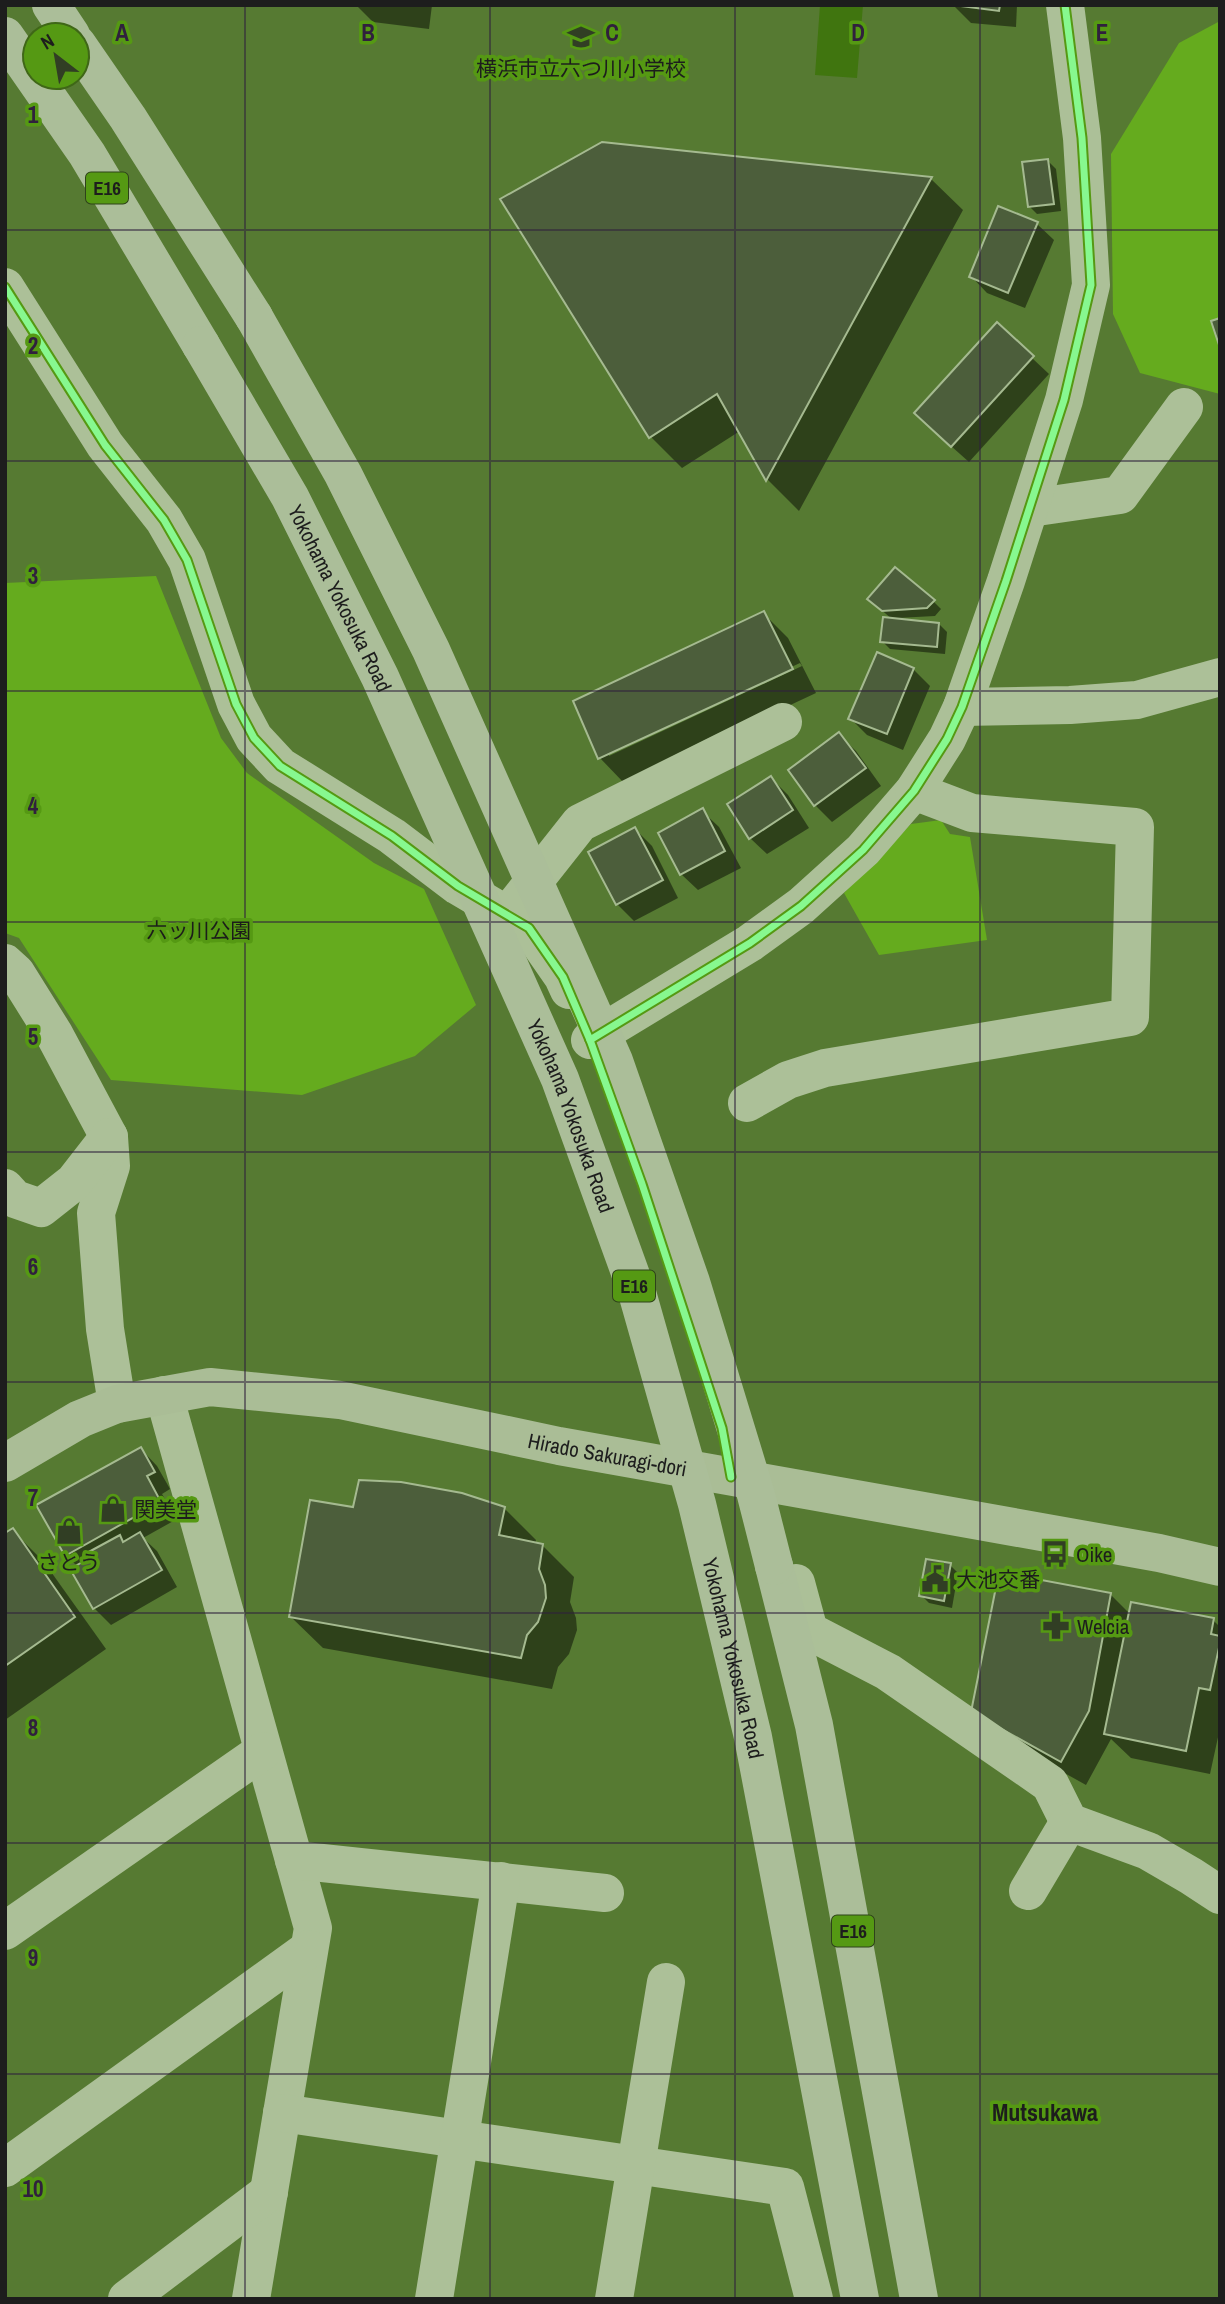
<svg xmlns="http://www.w3.org/2000/svg" width="1225" height="2304" font-family="'Archivo Narrow','Noto Sans JP',sans-serif">
	<style>
		.green { fill: #65ab1e }
		.water { fill: #40750f }
		.shadow { fill: #0007; fill-rule: evenodd }
		.building { fill: #4c5e3b; stroke: #a5ba90; stroke-width: 2 }
		.lines { fill: none; stroke-linecap: round; stroke-linejoin: round }
		.minor { stroke: #acc098; stroke-width: 38 }
		.major { stroke: #aabd96; stroke-width: 38 }
		.highway { stroke: #abbe99; stroke-width: 38 }
		.highway-bridge { stroke: #abbe99; stroke-width: 38 }
		.cycleway-casing { stroke: #559913; stroke-width: 11 }
		.cycleway { stroke: #87f88f; stroke-width: 7 }
		.grid { fill: none; stroke: #30203d; stroke-width: 2; stroke-opacity: 0.55 }
		.labels { text-anchor: middle; dominant-baseline: central; stroke-width: 7; stroke-linejoin: round; paint-order: stroke }
		.shield { fill: #559913; stroke: #2e421a; stroke-width: 2 }
		.shield-label { font-size: 19px; font-weight: bold; fill: #1d1d1d }
		.poi-label { font-size: 21px; fill: #1d1d1d; stroke: #559913; text-anchor: start }
		.street-label { font-size: 21px; fill: #1d1d1d; stroke: #559913 }
		.park-label { font-size: 21px; fill: #1c1d1a; stroke: #559913 }
		.quarter-label { font-size: 24px; font-weight: bold; fill: #1d1d1d; stroke: #559913 }
		.grid-label { font-size: 23px; text-anchor: middle; font-weight: bold; fill: #30203d; stroke: #559913; stroke-width: 7; stroke-linejoin: round; paint-order: stroke }
	</style>
	<rect width="100%" height="100%" fill="#567a32"/>
	<g class="green">
		<polygon points="1220,21 1220,394 1140,373 1113,314 1111,154 1179,43"/>
		<polygon points="156,576 221,738 247,773 374,863 424,889 476,1005 415,1056 302,1095 111,1080 19,938 5,933 5,583"/>
		<polygon points="941,820 950,834 970,837 987,940 879,955 844,893 911,824"/>
	</g>
	<polygon class="water" points="820,5 863,5 857,78 815,75"/>
	<g class="shadow">
		<polygon points="356,5 432,5 429,29 373,22"/>
		<polygon points="1017,5 1016,27 971,23 954,6"/>
		<polygon points="603,144 931,179 963,210 799,511 768,480 740,431 682,468 651,437"/>
		<polygon points="1048,161 1056,169 1061,211 1037,214 1029,206"/>
		<polygon points="1037,224 1054,240 1025,308 987,293 971,276"/>
		<polygon points="997,325 1049,374 969,462 933,430"/>
		<polygon points="933,601 941,609 935,616 897,618 897,620 939,624 947,632 945,654 890,649 882,641 893,620 878,607"/>
		<path d="M763,613L788,638L816,693L624,783L600,758L575,702ZM800,663L802,666L609,756V752Z"/>
		<polygon points="913,669 930,686 903,750 867,735 850,718"/>
		<polygon points="839,735 856,751 881,786 832,822 815,805 790,771"/>
		<polygon points="771,778 788,795 809,828 767,854 750,838"/>
		<polygon points="702,811 719,827 741,868 698,890 681,874"/>
		<polygon points="635,829 652,846 678,898 634,921 617,904"/>
		<polygon points="141,1449 157,1466 170,1489 162,1494 177,1519 143,1538 157,1551 177,1587 111,1625 94,1608 73,1570 78,1567 66,1555 39,1506"/>
		<polygon points="504,1508 536,1540 535,1544 542,1545 574,1577 570,1602 576,1618 577,1630 569,1654 558,1667 552,1689 323,1648 291,1617 355,1509"/>
		<polygon points="12,1530 44,1562 106,1649 5,1720 5,1535"/>
		<polygon points="950,1565 958,1573 952,1608 929,1603 921,1595"/>
		<polygon points="1111,1595 1130,1614 1213,1620 1220,1627 1220,1728 1210,1774 1131,1758 1111,1739 1086,1785 998,1736"/>
	</g>
	<g class="building">
		<polygon points="953,5 1000,5 999,11"/>
		<polygon points="602,142 932,177 766,481 717,394 649,438 500,199"/>
		<polygon points="1048,159 1054,204 1028,207 1022,162"/>
		<polygon points="998,206 1038,222 1008,293 969,277"/>
		<polygon points="1220,318 1220,348 1211,321"/>
		<polygon points="997,322 1034,356 951,447 914,413"/>
		<polygon points="895,567 935,600 927,608 882,611 867,599"/>
		<polygon points="764,611 793,669 598,759 573,701"/>
		<polygon points="883,617 939,623 937,647 880,642"/>
		<polygon points="877,652 914,668 887,734 848,719"/>
		<polygon points="839,732 866,768 814,806 788,770"/>
		<polygon points="771,776 793,810 749,839 727,804"/>
		<polygon points="703,808 725,851 680,875 658,833"/>
		<polygon points="635,827 663,880 616,905 588,852"/>
		<polygon points="141,1447 155,1472 147,1476 161,1502 65,1556 36,1505"/>
		<polygon points="359,1480 401,1482 462,1493 505,1507 499,1535 543,1544 539,1569 545,1585 546,1598 538,1622 527,1635 521,1658 289,1617 310,1500 353,1507"/>
		<polygon points="13,1528 75,1617 5,1666 5,1533"/>
		<polygon points="140,1532 162,1570 93,1609 70,1569 88,1559 85,1554 120,1535 123,1542"/>
		<polygon points="926,1559 951,1563 944,1601 919,1596"/>
		<polygon points="999,1572 1111,1593 1089,1711 1061,1762 971,1712"/>
		<polygon points="1131,1602 1214,1618 1211,1634 1220,1636 1220,1643 1210,1690 1199,1688 1186,1751 1104,1734"/>
	</g>
	<g class="lines">
		<g class="minor">
			<polyline points="5,287 105,445 164,520 187,560 236,704 254,738 280,766 392,836 458,886 529,928 563,977 569,990"/>
			<polyline points="1030,508 1120,495 1184,407"/>
			<polyline points="962,707 1070,705 1137,700 1220,677"/>
			<polyline points="516,904 580,823 783,722"/>
			<polyline points="5,963 16,973 54,1034 109,1137 111,1166 96,1213 105,1329 117,1404"/>
			<polyline points="590,1040 750,943 801,906 863,850 914,791 947,739 962,707 1006,581 1064,400 1091,285 1082,138 1065,5"/>
			<polyline points="747,1103 788,1080 825,1068 1130,1017 1135,827 972,813 914,791"/>
			<polyline points="5,1188 15,1199 41,1208 74,1182 109,1137"/>
			<polyline points="164,1395 313,1928 251,2299"/>
			<polyline points="796,1583 809,1631 888,1672 1050,1784 1069,1822 1148,1851 1191,1876 1220,1895"/>
			<polyline points="294,1860 605,1893"/>
			<polyline points="1028,1891 1069,1822"/>
			<polyline points="5,1931 263,1751"/>
			<polyline points="282,2113 785,2187 814,2299"/>
			<polyline points="5,2168 309,1949"/>
			<polyline points="127,2299 269,2192"/>
			<polyline points="434,2299 501,1881"/>
			<polyline points="614,2299 666,1982"/>
		</g>
		<path class="major" id="s1" d="M5,1463L80,1419L117,1404L210,1387L340,1400L559,1446L1159,1553L1220,1567"/>
		<g class="highway">
			<polyline points="51,5 71,35"/>
			<polyline points="5,36 87,154 201,345"/>
			<polyline points="77,44 128,118 254,317"/>
			<polyline points="774,1566 814,1725 919,2299"/>
		</g>
		<g class="highway-bridge">
			<polyline points="254,317 343,474 431,650 614,1061 691,1282 756,1495 774,1566"/>
			<path id="s2" d="M201,345L290,497L380,677L560,1079L636,1289L697,1504L753,1737L860,2299"/>
		</g>
		<defs>
			<g id="cycleway">
				<polyline points="5,287 105,445 164,520 187,560 236,704 254,738 280,766 392,836 458,886 529,928 563,977 590,1040 642,1184 722,1428 731,1477"/>
				<polyline points="590,1040 750,943 801,906 863,850 914,791 947,739 962,707 1006,581 1064,400 1091,285 1082,138 1065,5"/>
			</g>
		</defs>
		<use href="#cycleway" class="cycleway-casing"/>
		<use href="#cycleway" class="cycleway"/>
	</g>
	<path class="grid" d="M245,5V2299M490,5V2299M735,5V2299M980,5V2299M5,230H1220M5,461H1220M5,691H1220M5,922H1220M5,1152H1220M5,1382H1220M5,1613H1220M5,1843H1220M5,2074H1220"/>
	<defs>
		<symbol id="school-bare" viewBox="-9 -9 18 18"><path d="M0-5L7-2L0 1L-7-2ZM-4 1L0 2.5L4 1V4Q0 6-4 4Z" fill="#313e24" stroke="#559913" stroke-width="2.5" paint-order="stroke"/></symbol>
		<symbol id="shop-bare" viewBox="-9 -9 18 18"><path d="M-5-2.5h2.3a2.7 3.5 0 0 1 5.4 0H5L5.5 6h-11ZM-1.5-2.5h3a1.5 2.3 0 0 0-3 0Z" fill="#313e24" stroke="#559913" stroke-width="2.5" paint-order="stroke"/></symbol>
		<symbol id="bus-bare" viewBox="-9 -9 18 18"><path d="M-5-6H5V4H4V6H2V4H-2V6H-4V4H-5ZM-3.5-4V0h7V-4ZM-3.5 1.2v1.5H-2V1.2ZM2 1.2v1.5H3.5V1.2Z" fill="#313e24" stroke="#559913" stroke-width="2.5" paint-order="stroke"/></symbol>
		<symbol id="civic-bare" viewBox="-9 -9 18 18"><path d="M-.6-6.5H3V-4.5H.6V-3L4-1V1h2V6H-6V1h2V-1L-.6-3ZM-1.2 2.5V6h2.4V2.5Z" fill="#313e24" stroke="#559913" stroke-width="2.5" paint-order="stroke"/></symbol>
		<symbol id="pharmacy-bare" viewBox="-9 -9 18 18"><path d="M-2-6h4v4h4v4h-4v4h-4v-4h-4v-4h4Z" fill="#313e24" stroke="#559913" stroke-width="2.5" paint-order="stroke"/></symbol>
	</defs>
	<g fill-rule="evenodd">
		<use href="#school-bare" x="562" y="18" width="38" height="38"/>
		<use href="#shop-bare" x="94" y="1490" width="38" height="38"/>
		<use href="#shop-bare" x="50" y="1512" width="38" height="38"/>
		<use href="#bus-bare" x="1036" y="1535" width="38" height="38"/>
		<use href="#civic-bare" x="916" y="1560" width="38" height="38"/>
		<use href="#pharmacy-bare" x="1037" y="1607" width="38" height="38"/>
	</g>
	<g class="labels">
		<g class="shield">
			<rect x="86" y="172.5" width="42" height="31" rx="5"/>
			<rect x="613" y="1270.5" width="42" height="31" rx="5"/>
			<rect x="832" y="1915.5" width="42" height="31" rx="5"/>
		</g>
		<g class="shield-label">
			<text x="107" y="188">E16</text>
			<text x="634" y="1286">E16</text>
			<text x="853" y="1931">E16</text>
		</g>
		<g class="poi-label">
			<text x="581" y="68" text-anchor="middle">横浜市立六つ川小学校</text>
			<text x="134" y="1509">関美堂</text>
			<text x="1076" y="1554">Oike</text>
			<text x="69" y="1562" text-anchor="middle">さとう</text>
			<text x="956" y="1579">大池交番</text>
			<text x="1077" y="1626">Welcia</text>
		</g>
		<g class="street-label">
			<text stroke="none"><textPath href="#s2" startOffset="289">Yokohama Yokosuka Road</textPath></text>
			<text stroke="none"><textPath href="#s2" startOffset="856">Yokohama Yokosuka Road</textPath></text>
			<text stroke="none"><textPath href="#s1" startOffset="625">Hirado Sakuragi-dori</textPath></text>
			<text stroke="none"><textPath href="#s2" startOffset="1423">Yokohama Yokosuka Road</textPath></text>
		</g>
		<g class="park-label">
			<text x="199" y="930">六ッ川公園</text>
		</g>
		<g class="quarter-label">
			<text x="1045" y="2112">Mutsukawa</text>
		</g>
	</g>
	<g class="grid-label">
		<text x="122" y="41">A</text>
		<text x="368" y="41">B</text>
		<text x="612" y="41">C</text>
		<text x="858" y="41">D</text>
		<text x="1102" y="41">E</text>
		<text x="33" y="123">1</text>
		<text x="33" y="354">2</text>
		<text x="33" y="584">3</text>
		<text x="33" y="814">4</text>
		<text x="33" y="1045">5</text>
		<text x="33" y="1275">6</text>
		<text x="33" y="1506">7</text>
		<text x="33" y="1736">8</text>
		<text x="33" y="1966">9</text>
		<text x="33" y="2197">10</text>
	</g>
	<rect width="1225" height="2304" fill="none" stroke="#1d1d1d" stroke-width="14"/>
	<g transform="translate(56 56) rotate(329)"><circle r="33" fill="#559913" stroke="#3f6717" stroke-width="2"/>
	<path d="M0-5L12 26L0 18L-12 26Z" fill="#313e24"/>
	<text y="-10" font-size="19" font-weight="bold" text-anchor="middle" fill="#1d1d1d">N</text>
	</g>
</svg>
